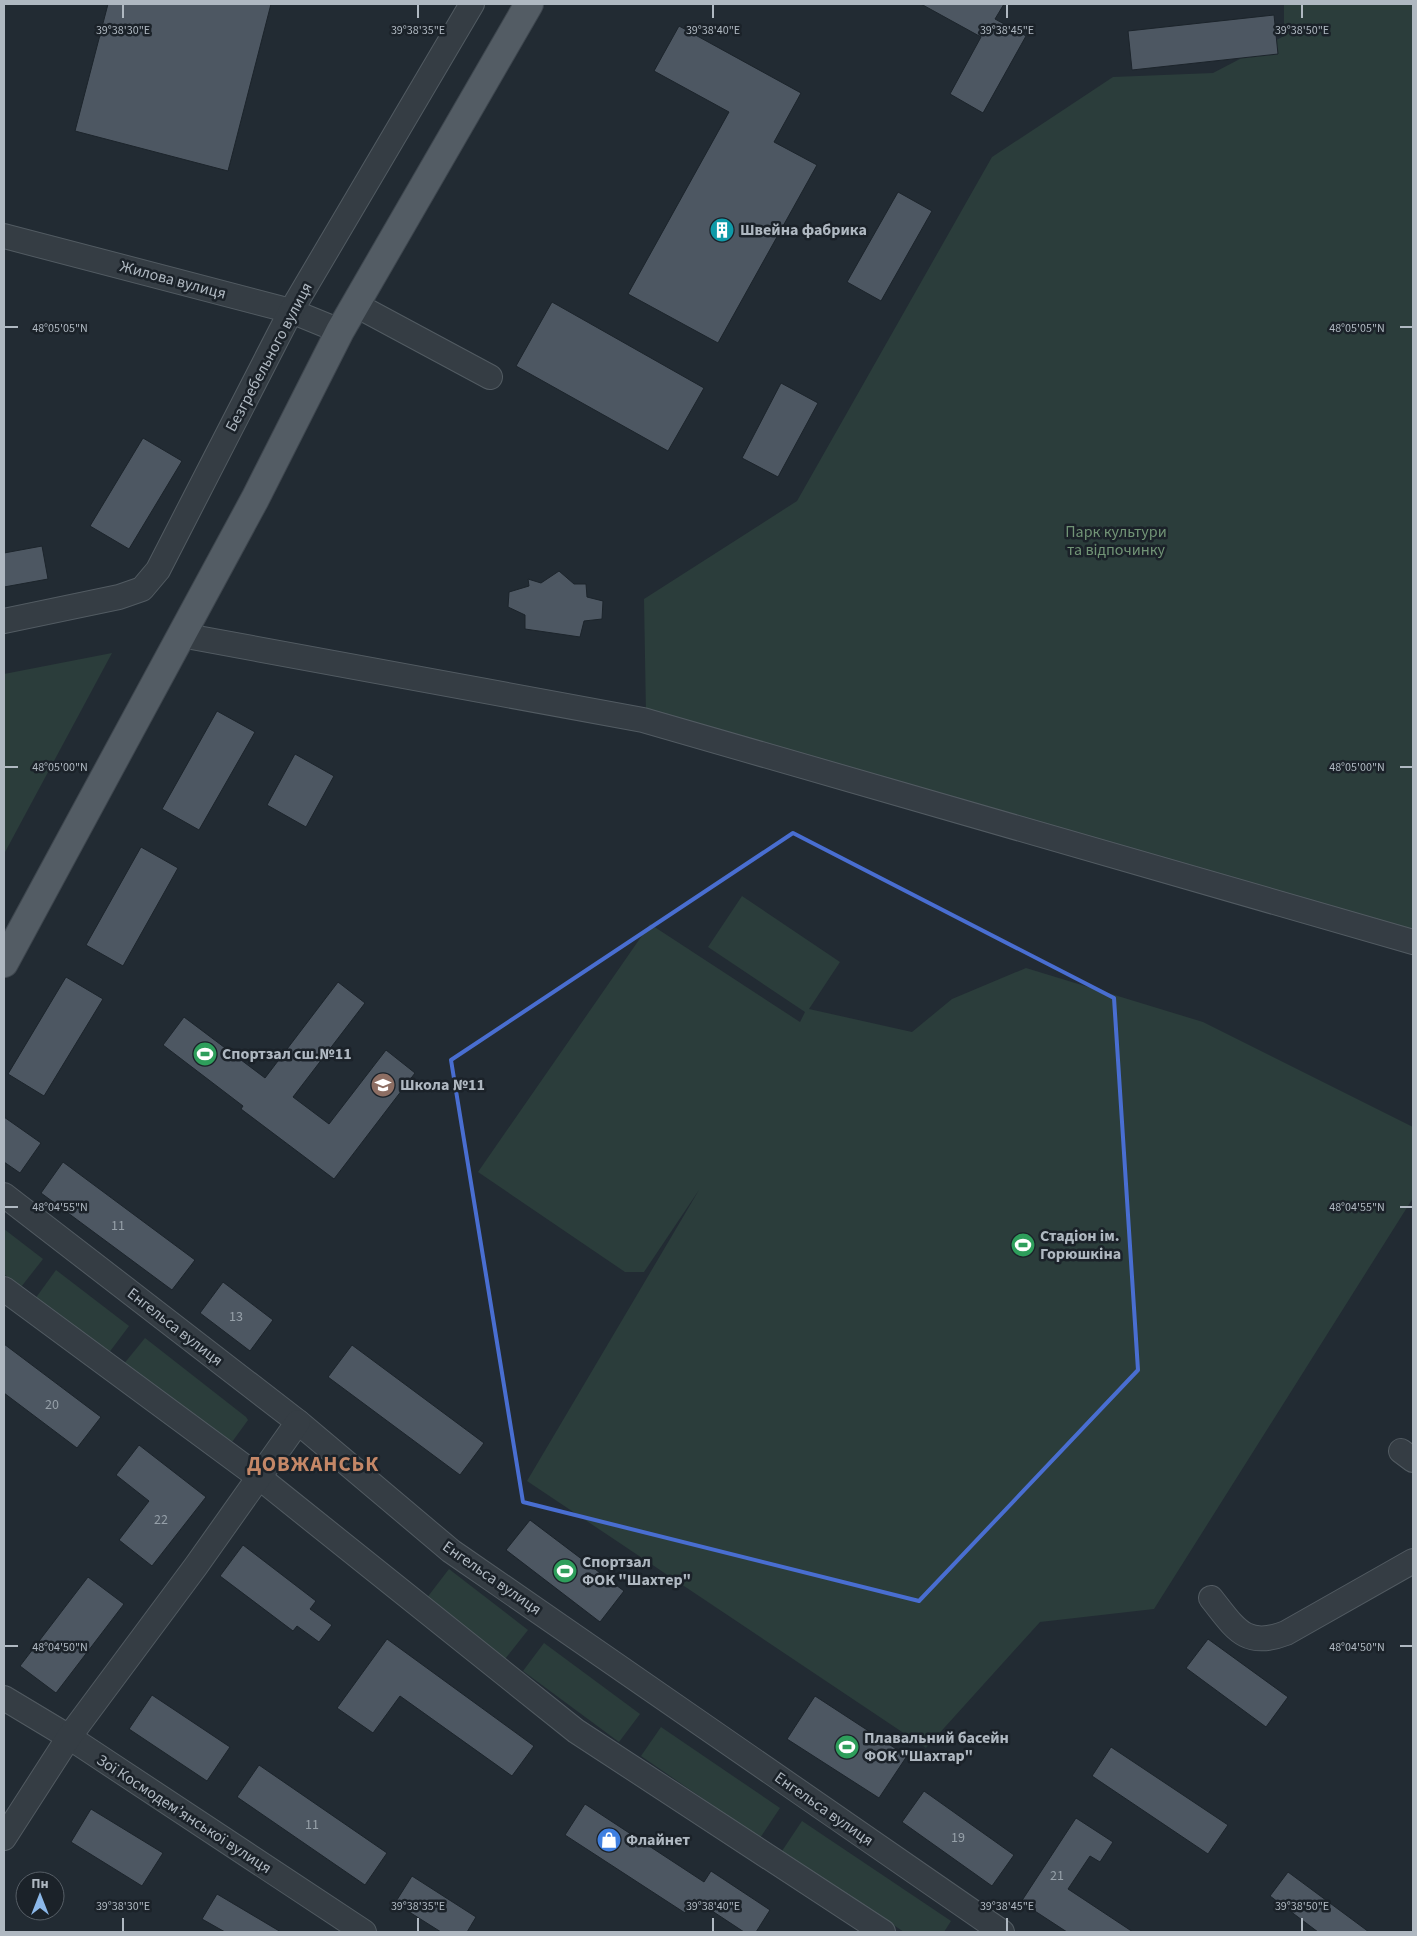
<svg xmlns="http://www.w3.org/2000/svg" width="1417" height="1936" font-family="'Source Sans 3',sans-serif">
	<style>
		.green { fill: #2b3d3b }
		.building { fill: #4d5762; stroke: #1c242b }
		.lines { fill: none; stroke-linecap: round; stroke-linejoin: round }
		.minor-casing { stroke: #525b62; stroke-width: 26 }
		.major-casing { stroke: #3e464e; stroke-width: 30 }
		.minor { stroke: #353d44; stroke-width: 24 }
		.major { stroke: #535c64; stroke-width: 28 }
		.marked { fill: none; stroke: #496ed1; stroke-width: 4; stroke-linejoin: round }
		.ticks { fill: none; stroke: #afb8c1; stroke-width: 2 }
		.labels { text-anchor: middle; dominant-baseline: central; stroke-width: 5; stroke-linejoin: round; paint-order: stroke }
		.number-label { font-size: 14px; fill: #96a0a9 }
		.poi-label { font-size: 16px; font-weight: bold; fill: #afb8c1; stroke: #1b2229; text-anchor: start }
		.street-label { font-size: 16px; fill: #afb8c1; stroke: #1b2229 }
		.park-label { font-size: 16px; fill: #719476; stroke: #1b2229 }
		.district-label { font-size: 21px; font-weight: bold; letter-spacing: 1px; fill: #c48767; stroke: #1b2229 }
		.ticks-label { font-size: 12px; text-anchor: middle; fill: #afb8c1; stroke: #1b2229; stroke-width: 5; stroke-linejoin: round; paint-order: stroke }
	</style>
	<rect width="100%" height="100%" fill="#222b33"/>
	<g class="green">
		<polygon points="1284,4 1413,4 1413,935 646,715 644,599 797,501 992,157 1113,77 1213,73 1284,36"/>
		<polygon points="112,653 4,854 4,674"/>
		<polygon points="742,896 840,962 809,1009 912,1032 952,999 1026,968 1203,1022 1413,1127 1413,1198 1154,1609 1040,1622 926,1748 527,1481 699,1190 644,1272 625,1272 478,1172 650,924 800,1022 805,1012 708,947"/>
		<polygon points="4,1229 43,1259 21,1287 4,1274"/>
		<polygon points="56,1270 129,1326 108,1354 35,1299"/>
		<polygon points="145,1338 246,1417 248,1420 232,1442 227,1441 123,1365"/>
		<polygon points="449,1569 528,1630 505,1659 426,1599"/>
		<polygon points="544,1643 640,1714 619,1742 523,1671"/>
		<polygon points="661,1727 780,1808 760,1838 641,1756"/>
		<polygon points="802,1821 951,1921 944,1932 904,1932 782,1851"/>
	</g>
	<g class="building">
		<polygon points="108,4 271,4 228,171 75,131"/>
		<polygon points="921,4 1004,4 995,19 1026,36 983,113 950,94 981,37"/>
		<polygon points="1274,15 1278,54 1132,70 1128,31"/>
		<polygon points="679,26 801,93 774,142 817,165 718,343 628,294 729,112 654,71"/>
		<polygon points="898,192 932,211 881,301 847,282"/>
		<polygon points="552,302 704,388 668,451 516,366"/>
		<polygon points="781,383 818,403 778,477 742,458"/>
		<polygon points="143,438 182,461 129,549 90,526"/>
		<polygon points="42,546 48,579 4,587 4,553"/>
		<polygon points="559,571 574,584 586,584 587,597 603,601 602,619 584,621 580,637 525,629 525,615 508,607 509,592 529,586 528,579 541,583"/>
		<polygon points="217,711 255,732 199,830 162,809"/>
		<polygon points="295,754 334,776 306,827 267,805"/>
		<polygon points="141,847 178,868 123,966 86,945"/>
		<polygon points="66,977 103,999 44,1096 8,1074"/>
		<polygon points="338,982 365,1003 293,1097 329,1124 386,1050 415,1073 334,1179 241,1109 243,1106 163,1045 184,1017 265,1078"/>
		<polygon points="4,1117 41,1143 20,1173 4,1162"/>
		<polygon points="63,1162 195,1260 172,1290 41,1193"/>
		<polygon points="223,1282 273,1320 250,1351 200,1313"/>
		<polygon points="4,1344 101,1417 77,1448 4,1393"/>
		<polygon points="352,1345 484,1443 460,1475 328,1377"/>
		<polygon points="139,1445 206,1497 152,1566 119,1540 149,1501 116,1475"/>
		<polygon points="530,1520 624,1591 600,1622 506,1550"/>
		<polygon points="243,1545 316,1601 310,1609 332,1625 319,1642 297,1626 293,1631 220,1576"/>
		<polygon points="88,1577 124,1604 56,1693 20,1666"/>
		<polygon points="387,1639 534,1746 512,1776 400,1696 373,1733 337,1708"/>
		<polygon points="1208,1639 1288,1697 1266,1727 1186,1668"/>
		<polygon points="152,1695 230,1747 207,1781 129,1729"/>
		<polygon points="815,1696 907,1756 879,1798 787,1739"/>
		<polygon points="1111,1747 1228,1825 1208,1854 1092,1776"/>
		<polygon points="259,1765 387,1853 365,1885 237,1797"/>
		<polygon points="924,1791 1014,1855 992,1886 902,1822"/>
		<polygon points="585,1804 704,1882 711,1871 770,1910 756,1932 744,1932 694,1899 685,1913 565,1835"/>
		<polygon points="91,1809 163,1853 142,1886 71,1842"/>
		<polygon points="1076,1818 1113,1842 1100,1862 1090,1856 1068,1889 1133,1932 1067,1932 1021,1902"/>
		<polygon points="1288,1872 1369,1932 1318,1932 1270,1896"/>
		<polygon points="412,1876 476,1917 467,1932 441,1932 395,1903"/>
		<polygon points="217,1894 281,1932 225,1932 202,1919"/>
	</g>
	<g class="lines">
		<defs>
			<g id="minor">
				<polyline points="4,236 291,311 340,331"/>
				<polyline points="356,305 490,377"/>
				<polyline points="4,621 119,597 142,589 158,570 291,311 472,4"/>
				<polyline points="181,635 643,720 1413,942"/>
				<polyline points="4,1195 298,1422 451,1551 1002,1932"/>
				<polyline points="4,1289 260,1478 576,1731 883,1932"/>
				<polyline points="1401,1451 1413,1460"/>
				<path d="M1211,1598C1235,1628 1245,1649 1286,1633L1413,1561"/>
				<polyline points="4,1698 69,1737 364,1932"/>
				<polyline points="4,1838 69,1737 196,1566 298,1422"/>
			</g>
			<polyline id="major" points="4,963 255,499 340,331 529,4"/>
		</defs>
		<use href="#minor" class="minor-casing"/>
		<use href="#major" class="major-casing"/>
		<use href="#minor" class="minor"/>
		<use href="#major" class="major"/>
	</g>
	<path class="marked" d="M793,833L1114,998L1138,1370L919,1601L523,1502L451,1060Z"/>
	<path class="ticks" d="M123,5V18M418,5V18M713,5V18M1007,5V18M1302,5V18M5,327H18M1400,327H1412M5,767H18M1400,767H1412M5,1207H18M1400,1207H1412M5,1646H18M1400,1646H1412M123,1918V1931M418,1918V1931M713,1918V1931M1007,1918V1931M1302,1918V1931"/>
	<defs>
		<symbol id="building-disc" viewBox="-11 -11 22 22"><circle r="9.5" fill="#0f9aa8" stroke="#1b2229"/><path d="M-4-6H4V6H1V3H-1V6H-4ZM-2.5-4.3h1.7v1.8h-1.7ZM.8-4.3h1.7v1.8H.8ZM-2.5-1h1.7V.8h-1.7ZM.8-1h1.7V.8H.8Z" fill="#fff"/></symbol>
		<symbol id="stadium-disc" viewBox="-11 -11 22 22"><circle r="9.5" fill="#2e9e5b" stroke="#1b2229"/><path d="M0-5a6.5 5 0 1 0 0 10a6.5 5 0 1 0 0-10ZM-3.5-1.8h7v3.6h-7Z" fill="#fff"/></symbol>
		<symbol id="school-disc" viewBox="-11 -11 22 22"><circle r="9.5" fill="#8d6e63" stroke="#1b2229"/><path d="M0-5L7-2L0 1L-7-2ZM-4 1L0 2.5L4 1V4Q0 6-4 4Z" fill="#fff"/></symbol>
		<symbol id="shop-disc" viewBox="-11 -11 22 22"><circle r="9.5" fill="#3f7fe0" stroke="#1b2229"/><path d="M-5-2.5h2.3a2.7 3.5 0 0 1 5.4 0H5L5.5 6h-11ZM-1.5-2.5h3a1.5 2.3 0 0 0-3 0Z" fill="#fff"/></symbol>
	</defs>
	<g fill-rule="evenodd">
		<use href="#building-disc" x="708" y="216" width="28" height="28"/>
		<use href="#stadium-disc" x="191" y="1040" width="28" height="28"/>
		<use href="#school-disc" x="369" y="1071" width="28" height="28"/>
		<use href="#stadium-disc" x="1009" y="1231" width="28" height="28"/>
		<use href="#stadium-disc" x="551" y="1557" width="28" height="28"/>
		<use href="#stadium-disc" x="833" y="1733" width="28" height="28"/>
		<use href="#shop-disc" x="595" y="1826" width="28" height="28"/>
	</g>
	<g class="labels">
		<g class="number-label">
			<text x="118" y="1226">11</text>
			<text x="236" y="1317">13</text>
			<text x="52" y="1405">20</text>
			<text x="161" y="1520">22</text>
			<text x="312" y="1825">11</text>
			<text x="958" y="1838">19</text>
			<text x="1057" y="1876">21</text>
		</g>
		<g class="poi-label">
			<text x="740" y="230">Швейна фабрика</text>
			<text x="222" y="1054">Спортзал сш.№11</text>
			<text x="400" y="1085">Школа №11</text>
			<text x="1040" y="1236">Стадіон ім.<tspan x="1040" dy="18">Горюшкіна</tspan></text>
			<text x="582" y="1562">Спортзал<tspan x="582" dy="18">ФОК "Шахтер"</tspan></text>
			<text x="864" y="1738">Плавальний басейн<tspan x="864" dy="18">ФОК "Шахтар"</tspan></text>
			<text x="626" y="1840">Флайнет</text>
		</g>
		<g class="street-label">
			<text transform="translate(173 280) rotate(15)">Жилова вулиця</text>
			<text transform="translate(269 357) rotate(-62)">Безгребельного вулиця</text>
			<text transform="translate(175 1327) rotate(38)">Енгельса вулиця</text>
			<text transform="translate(492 1578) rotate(35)">Енгельса вулиця</text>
			<text transform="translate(824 1809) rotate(35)">Енгельса вулиця</text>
			<text transform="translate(184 1814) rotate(33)">Зої Космодем’янської вулиця</text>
		</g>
		<g class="park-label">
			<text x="1116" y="532">Парк культури<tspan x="1116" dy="18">та відпочинку</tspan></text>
		</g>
		<g class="district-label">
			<text x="313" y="1464">ДОВЖАНСЬК</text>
		</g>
	</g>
	<g class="ticks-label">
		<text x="123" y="34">39°38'30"E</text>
		<text x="418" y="34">39°38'35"E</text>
		<text x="713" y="34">39°38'40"E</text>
		<text x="1007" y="34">39°38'45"E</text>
		<text x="1302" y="34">39°38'50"E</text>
		<text x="60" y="332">48°05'05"N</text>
		<text x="1357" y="332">48°05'05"N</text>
		<text x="60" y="771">48°05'00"N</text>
		<text x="1357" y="771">48°05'00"N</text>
		<text x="60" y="1211">48°04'55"N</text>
		<text x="1357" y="1211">48°04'55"N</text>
		<text x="60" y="1651">48°04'50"N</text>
		<text x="1357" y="1651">48°04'50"N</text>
		<text x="123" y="1910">39°38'30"E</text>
		<text x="418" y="1910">39°38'35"E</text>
		<text x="713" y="1910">39°38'40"E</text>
		<text x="1007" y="1910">39°38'45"E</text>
		<text x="1302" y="1910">39°38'50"E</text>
	</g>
	<rect width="1417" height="1936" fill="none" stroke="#afb8c1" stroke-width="10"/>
	<g transform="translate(40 1896)"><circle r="24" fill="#1b2229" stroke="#565e66"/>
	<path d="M0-4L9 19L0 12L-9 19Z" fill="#8cb8e9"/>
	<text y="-8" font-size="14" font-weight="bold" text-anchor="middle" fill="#afb8c1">Пн</text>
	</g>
</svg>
